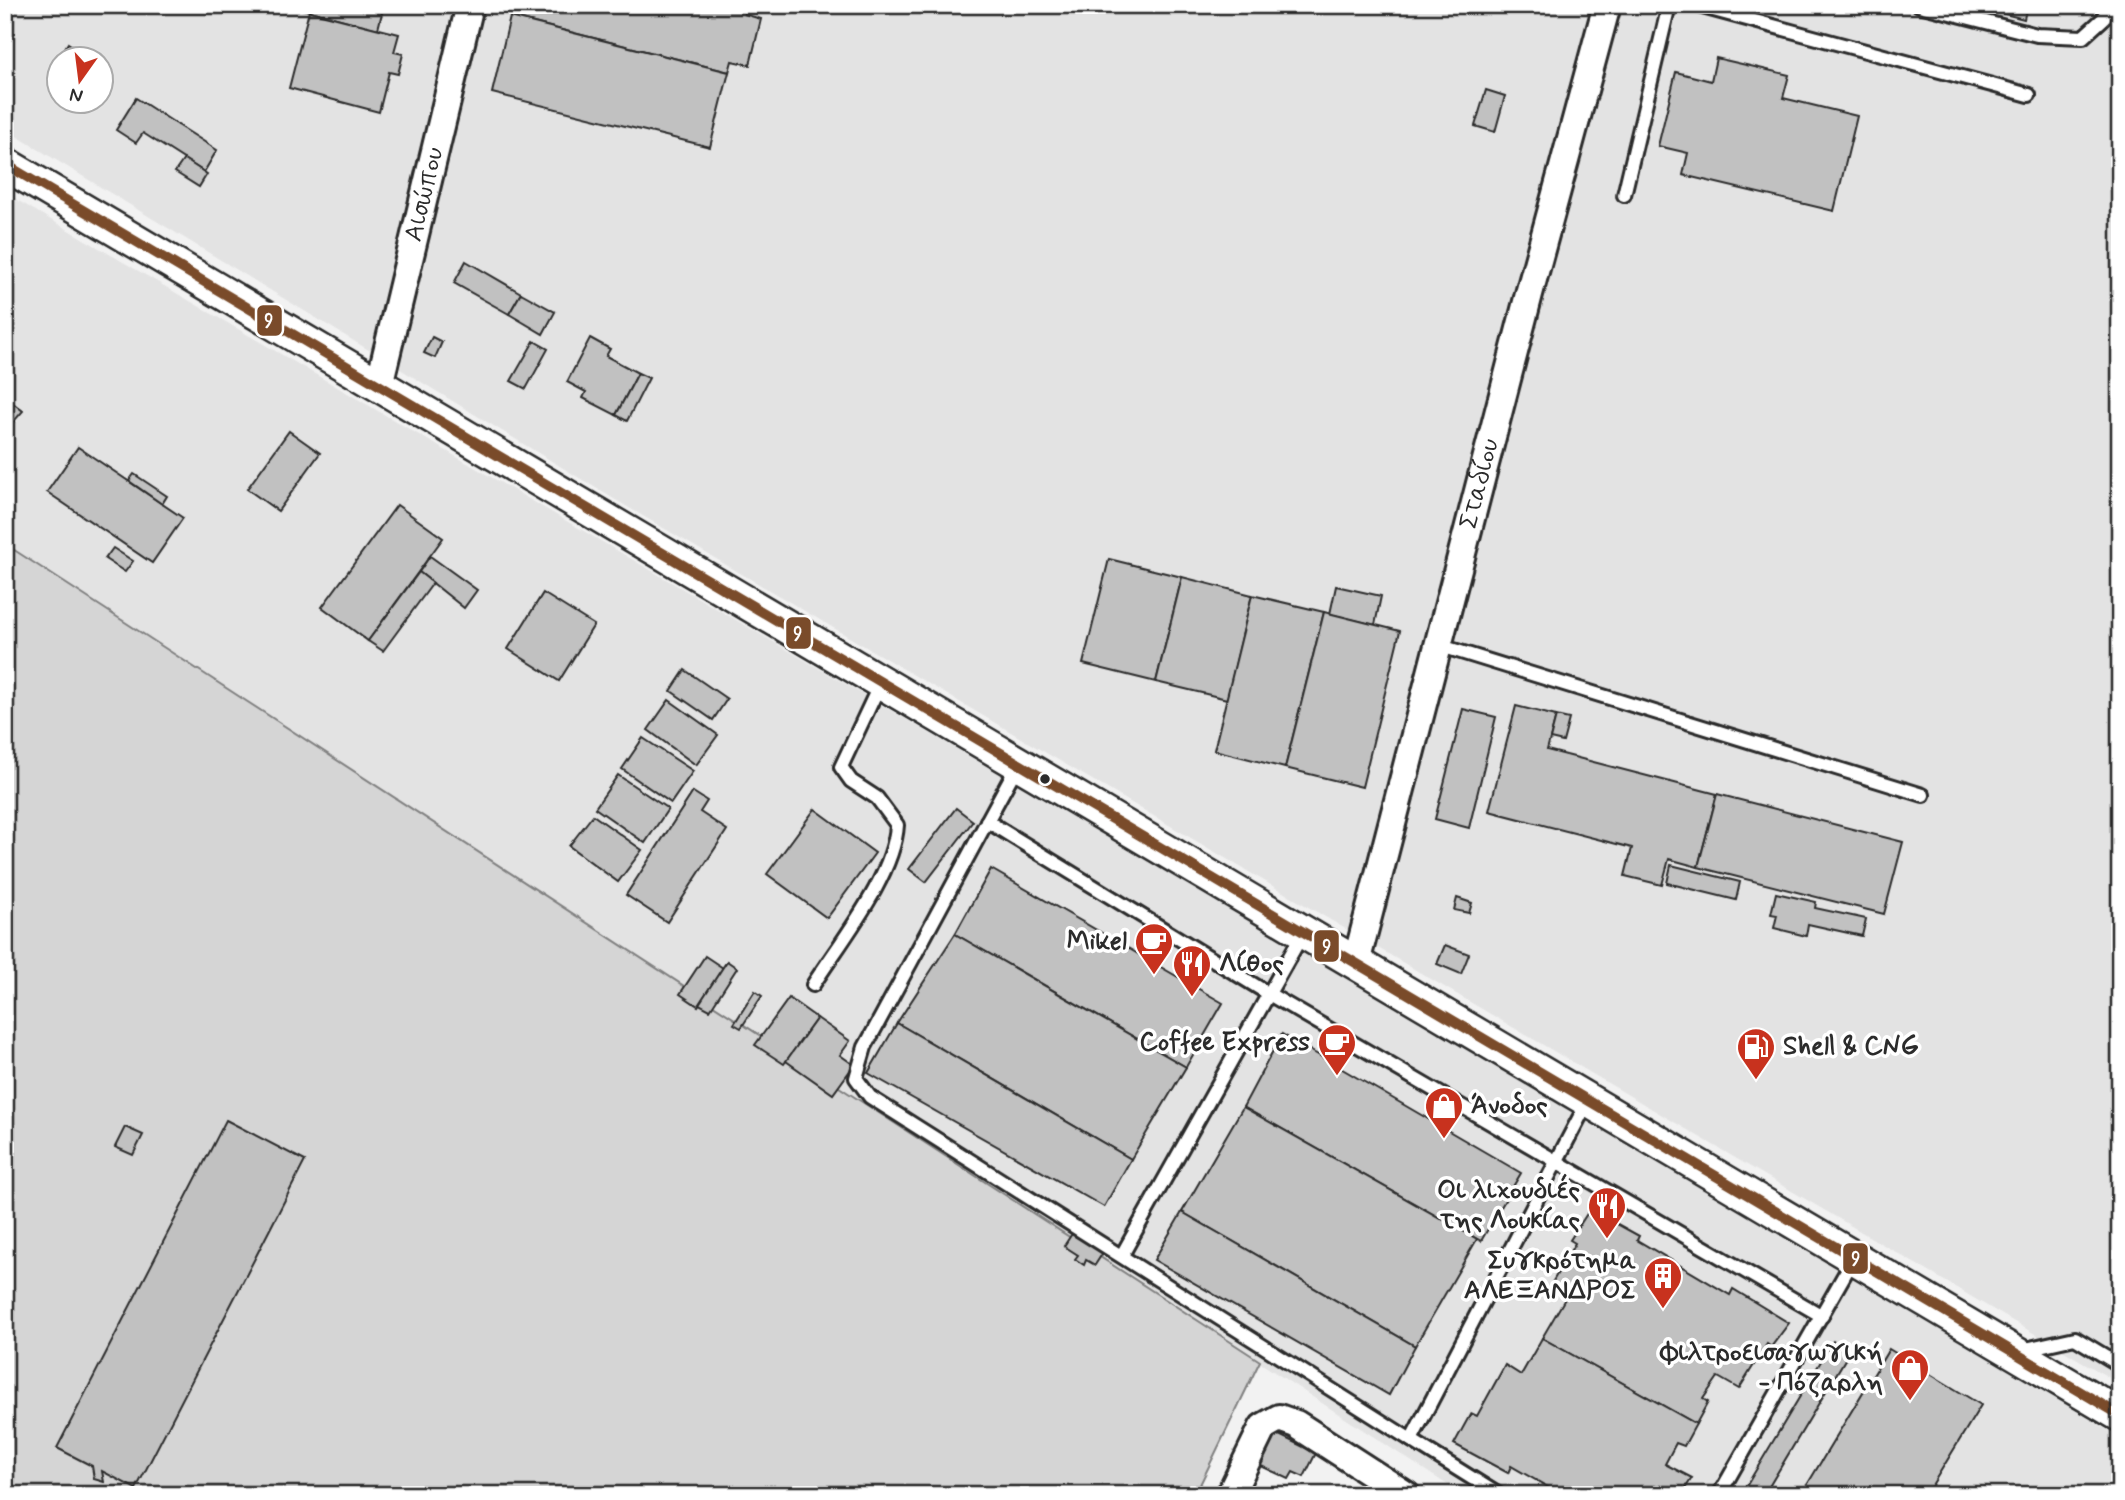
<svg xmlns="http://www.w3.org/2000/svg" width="2125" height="1500" font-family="Mynerve,sans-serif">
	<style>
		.built { fill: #e3e3e3; fill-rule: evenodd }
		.green { fill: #d5d5d5; stroke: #808080; stroke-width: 2 }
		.building { fill: #c1c1c1; stroke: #2b2b2b; stroke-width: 2 }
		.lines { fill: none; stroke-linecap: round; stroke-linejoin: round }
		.service-casing { stroke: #2b2b2b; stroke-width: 18 }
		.minor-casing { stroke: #2b2b2b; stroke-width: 32 }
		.tertiary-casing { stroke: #2b2b2b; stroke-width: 37 }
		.service { stroke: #fff; stroke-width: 12 }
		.minor { stroke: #fff; stroke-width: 26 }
		.tertiary { stroke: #fff; stroke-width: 32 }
		.bus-1-casing { stroke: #fff; stroke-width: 16 }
		.bus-1 { stroke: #7a4b2a; stroke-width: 10 }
		.bus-dot { fill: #2b2b2b; stroke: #fff; stroke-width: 2.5 }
		.labels { text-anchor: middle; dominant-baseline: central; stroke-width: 7; stroke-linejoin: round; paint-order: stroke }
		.street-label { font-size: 26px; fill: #2b2b2b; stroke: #fff }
		.poi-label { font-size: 26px; font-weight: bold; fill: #2b2b2b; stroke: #fff; text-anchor: end }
		.line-badge { stroke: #fff; stroke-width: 2.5 }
		.badge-label { font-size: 19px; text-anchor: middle; font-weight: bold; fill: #fff }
	</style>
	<rect width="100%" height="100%" fill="#f2f2f2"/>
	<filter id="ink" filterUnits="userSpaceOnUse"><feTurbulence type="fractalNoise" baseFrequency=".0143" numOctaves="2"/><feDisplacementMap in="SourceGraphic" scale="14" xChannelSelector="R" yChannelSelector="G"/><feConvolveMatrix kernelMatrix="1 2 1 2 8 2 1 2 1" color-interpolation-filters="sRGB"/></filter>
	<g filter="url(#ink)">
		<g class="built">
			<path d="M5,5H2120V1384L614,499L5,129ZM60,60H102V102H60Z"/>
			<polygon points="5,193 1888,1293 2120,1438 2120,1495 1463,1495 5,544"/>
		</g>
		<polygon class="green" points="5,544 1260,1361 1195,1495 5,1495"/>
		<g class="building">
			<polygon points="287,5 384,5 378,29"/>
			<polygon points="513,5 746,5 744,14 761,19 750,65 732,61 729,72 510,17"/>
			<polygon points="1970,5 2027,5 2024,19"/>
			<polygon points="309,11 399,34 394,52 403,54 398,74 389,72 379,112 289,88"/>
			<polygon points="510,17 729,72 710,147 492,93"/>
			<polygon points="68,43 93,60 60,60 60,68 54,65"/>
			<polygon points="1716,58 1789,75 1783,98 1857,116 1834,211 1683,175 1688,153 1658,146 1676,72 1711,81"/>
			<polygon points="1486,90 1505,96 1495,132 1475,126"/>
			<polygon points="136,98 217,150 204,172 143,133 136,143 116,130"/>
			<polygon points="184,159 207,174 199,187 175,172"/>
			<polygon points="466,261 521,293 509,314 454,283"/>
			<polygon points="521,293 555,312 543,334 509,314"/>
			<polygon points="432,337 442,342 435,358 424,353"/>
			<polygon points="590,338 610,349 606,356 638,373 616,415 583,398 586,392 567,382"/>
			<polygon points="534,341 548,349 526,389 511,381"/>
			<polygon points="638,373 649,378 627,421 616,415"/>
			<polygon points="13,403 23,411 8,428 5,426 5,412"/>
			<polygon points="289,431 320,453 278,511 247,489"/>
			<polygon points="78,447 183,518 152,563 47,492"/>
			<polygon points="134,474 167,496 162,504 129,481"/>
			<polygon points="397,505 443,538 368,641 322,607"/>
			<polygon points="113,548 133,561 125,572 105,559"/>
			<polygon points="430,556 477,590 464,608 419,572"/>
			<polygon points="1109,559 1182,577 1156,682 1083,664"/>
			<polygon points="419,572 433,583 383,651 368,641"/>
			<polygon points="1182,577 1252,595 1227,699 1156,682"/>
			<polygon points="1336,586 1381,596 1375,625 1330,614"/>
			<polygon points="543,593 594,625 559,681 508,649"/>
			<polygon points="1252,595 1324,612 1285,768 1214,750"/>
			<polygon points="1324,612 1400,631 1362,787 1285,768"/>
			<polygon points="685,670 727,699 713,720 671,691"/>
			<polygon points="669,700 718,735 696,765 648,730"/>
			<polygon points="1516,706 1556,716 1547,750 1717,794 1698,867 1669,859 1662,885 1625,876 1632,848 1489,811"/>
			<polygon points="1463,709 1496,717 1469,828 1435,819"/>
			<polygon points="1556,716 1569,719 1563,742 1550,739"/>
			<polygon points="643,738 693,771 671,803 622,769"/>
			<polygon points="618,775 668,809 645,843 595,808"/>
			<polygon points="693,792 707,801 700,812 727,830 667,922 626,895"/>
			<polygon points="1717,794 1903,842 1884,914 1698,867"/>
			<polygon points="956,808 973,821 926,882 909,869"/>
			<polygon points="815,809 875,853 827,918 767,874"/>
			<polygon points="593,815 642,850 618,882 569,846"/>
			<polygon points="1671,865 1740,882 1736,900 1667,883"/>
			<polygon points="991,869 1223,1003 1186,1067 955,934"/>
			<polygon points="1776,893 1816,902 1815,908 1866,919 1862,936 1808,924 1806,936 1774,928 1777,915 1771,914"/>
			<polygon points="1457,898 1472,903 1469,913 1454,910"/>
			<polygon points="955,934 1186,1067 1131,1159 897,1023"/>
			<polygon points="1445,945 1469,954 1461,974 1437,964"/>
			<polygon points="705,956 723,968 698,1006 680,994"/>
			<polygon points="727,961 737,968 710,1010 699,1004"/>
			<polygon points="755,991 762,996 741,1028 734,1024"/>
			<polygon points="789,998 817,1018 784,1064 755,1045"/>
			<polygon points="817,1018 850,1041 840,1055 854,1065 833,1094 786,1061"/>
			<polygon points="897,1023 1131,1159 1104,1207 868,1073"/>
			<polygon points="1282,1034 1521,1173 1481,1241 1243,1107"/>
			<polygon points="1243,1107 1477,1239 1415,1346 1182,1212"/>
			<polygon points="226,1120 305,1161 136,1489 102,1471 104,1482 94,1479 92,1466 57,1448"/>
			<polygon points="125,1127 143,1135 133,1155 115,1147"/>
			<polygon points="1590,1209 1639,1236 1637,1240 1730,1295 1733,1289 1789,1323 1771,1347 1767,1344 1739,1389 1718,1377 1703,1399 1708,1402 1696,1424 1542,1338 1566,1297 1549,1288 1575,1243 1570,1240"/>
			<polygon points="1182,1212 1415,1346 1389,1395 1154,1260"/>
			<polygon points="1073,1232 1104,1251 1095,1265 1086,1260 1084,1265 1075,1259 1078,1255 1064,1246"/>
			<polygon points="1542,1338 1696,1424 1684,1446 1676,1443 1665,1464 1692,1478 1681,1495 1562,1495 1511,1466 1508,1473 1454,1444 1471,1413 1477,1416 1505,1365 1521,1375"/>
			<polygon points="1833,1341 1850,1351 1764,1495 1741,1495"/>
			<polygon points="1889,1349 1981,1405 1926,1495 1801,1495"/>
			<polygon points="1275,1433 1316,1453 1304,1477 1293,1472 1289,1479 1259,1465"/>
		</g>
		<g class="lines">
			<defs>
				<g id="service">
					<polyline points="1695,5 2029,95"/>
					<polyline points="1919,5 2037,35 2083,37 2104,18 2107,5"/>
					<polyline points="1624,195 1669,5"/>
					<polyline points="1438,645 1923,795"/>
					<polyline points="1018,764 865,1047 856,1078 870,1097 1411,1440"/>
					<polyline points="987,821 1269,994 1822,1316"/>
					<path d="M813,985C841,941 894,876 897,825L877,798L851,781L841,767L881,682"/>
					<polyline points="1122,1255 1303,933"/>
					<polyline points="2021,1350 2075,1338 2120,1365"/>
					<polyline points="1499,1495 1411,1440 1588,1101"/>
					<polyline points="1719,1495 1854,1258"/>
				</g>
				<g id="minor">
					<path id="s1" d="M379,385L470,5"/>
					<path id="s2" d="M1356,963L1529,294L1607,5"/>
					<polyline points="1230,1495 1263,1427 1279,1418 1296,1424 1406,1495"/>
				</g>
				<polyline id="tertiary" points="5,164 2120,1415"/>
			</defs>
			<use href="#service" class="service-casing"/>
			<use href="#minor" class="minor-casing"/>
			<use href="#tertiary" class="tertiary-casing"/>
			<use href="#service" class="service"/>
			<use href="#minor" class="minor"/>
			<use href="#tertiary" class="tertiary"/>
			<defs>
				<polyline id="bus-1" points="5,164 2120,1415"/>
			</defs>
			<use href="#bus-1" class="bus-1-casing"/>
			<use href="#bus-1" class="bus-1"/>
		</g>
	</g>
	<defs>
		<symbol id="cafe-pin" viewBox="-11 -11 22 30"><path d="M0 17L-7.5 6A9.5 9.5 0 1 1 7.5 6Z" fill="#c8321e" stroke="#fff"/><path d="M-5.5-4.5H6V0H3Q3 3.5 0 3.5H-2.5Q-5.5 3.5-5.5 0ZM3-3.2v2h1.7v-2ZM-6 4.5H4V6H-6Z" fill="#fff"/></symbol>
		<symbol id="restaurant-pin" viewBox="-11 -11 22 30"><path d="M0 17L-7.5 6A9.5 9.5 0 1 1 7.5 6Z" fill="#c8321e" stroke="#fff"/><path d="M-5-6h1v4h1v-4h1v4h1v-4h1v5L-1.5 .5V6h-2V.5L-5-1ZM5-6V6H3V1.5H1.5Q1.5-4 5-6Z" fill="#fff"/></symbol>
		<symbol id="fuel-pin" viewBox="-11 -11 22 30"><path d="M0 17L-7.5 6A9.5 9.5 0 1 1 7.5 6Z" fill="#c8321e" stroke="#fff"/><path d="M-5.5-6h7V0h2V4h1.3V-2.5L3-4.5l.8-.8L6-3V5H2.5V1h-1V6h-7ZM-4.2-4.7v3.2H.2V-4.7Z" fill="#fff"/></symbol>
		<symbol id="shop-pin" viewBox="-11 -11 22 30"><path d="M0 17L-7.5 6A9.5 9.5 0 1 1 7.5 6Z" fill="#c8321e" stroke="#fff"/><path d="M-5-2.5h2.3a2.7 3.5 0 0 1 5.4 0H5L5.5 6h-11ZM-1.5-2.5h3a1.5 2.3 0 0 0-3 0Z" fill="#fff"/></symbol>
		<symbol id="building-pin" viewBox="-11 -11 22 30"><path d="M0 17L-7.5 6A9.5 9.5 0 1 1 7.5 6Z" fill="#c8321e" stroke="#fff"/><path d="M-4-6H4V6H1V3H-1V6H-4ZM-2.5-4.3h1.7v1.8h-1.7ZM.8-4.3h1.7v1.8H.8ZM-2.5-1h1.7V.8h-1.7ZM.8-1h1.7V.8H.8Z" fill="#fff"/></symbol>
	</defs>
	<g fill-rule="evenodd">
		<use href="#cafe-pin" x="1132" y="920" width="44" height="60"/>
		<use href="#restaurant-pin" x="1170" y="942" width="44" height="60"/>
		<use href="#cafe-pin" x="1315" y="1021" width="44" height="60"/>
		<use href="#fuel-pin" x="1734" y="1025" width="44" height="60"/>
		<use href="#shop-pin" x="1422" y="1084" width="44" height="60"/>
		<use href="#restaurant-pin" x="1585" y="1184" width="44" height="60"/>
		<use href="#building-pin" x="1641" y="1254" width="44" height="60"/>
		<use href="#shop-pin" x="1888" y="1346" width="44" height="60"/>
	</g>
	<circle class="bus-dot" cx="1045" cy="779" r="6"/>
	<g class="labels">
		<g class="street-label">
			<text stroke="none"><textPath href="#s1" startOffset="196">Αισώπου</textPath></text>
			<text stroke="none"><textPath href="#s2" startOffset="495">Σταδίου</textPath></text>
		</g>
		<g class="poi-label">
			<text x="1127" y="942">Mikel</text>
			<text x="1219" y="964" text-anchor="start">Λίθος</text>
			<text x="1310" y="1043">Coffee Express</text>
			<text x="1783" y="1047" text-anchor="start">Shell &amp; CNG</text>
			<text x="1471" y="1106" text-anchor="start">Άνοδος</text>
			<text x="1580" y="1191">Οι λιχουδιές<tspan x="1580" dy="30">της Λουκίας</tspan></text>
			<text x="1636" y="1261">Συγκρότημα<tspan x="1636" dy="30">ΑΛΕΞΑΝΔΡΟΣ</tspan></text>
			<text x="1883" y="1353">Φιλτροεισαγωγική<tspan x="1883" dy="30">- Πόζαρλη</tspan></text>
		</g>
	</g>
	<g class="line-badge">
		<rect x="256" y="304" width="27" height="33" rx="7" fill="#7a4b2a"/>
		<rect x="785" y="616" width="27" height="34" rx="7" fill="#7a4b2a"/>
		<rect x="1313" y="929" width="27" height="34" rx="7" fill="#7a4b2a"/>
		<rect x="1842" y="1242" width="27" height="33" rx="7" fill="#7a4b2a"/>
	</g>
	<g class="badge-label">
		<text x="269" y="327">9</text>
		<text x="798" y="640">9</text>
		<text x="1327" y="953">9</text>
		<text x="1856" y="1265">9</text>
	</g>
	<rect width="2125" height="1500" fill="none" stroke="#fff" stroke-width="28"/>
	<rect x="14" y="14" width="2097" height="1472" fill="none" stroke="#2b2b2b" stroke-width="2.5" filter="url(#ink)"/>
	<g transform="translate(80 80) rotate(194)"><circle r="33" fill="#ffffff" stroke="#aaaaaa" stroke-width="2"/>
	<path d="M0-5L12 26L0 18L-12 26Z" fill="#c8321e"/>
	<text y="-10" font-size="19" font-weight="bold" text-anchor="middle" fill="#2b2b2b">N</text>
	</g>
</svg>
